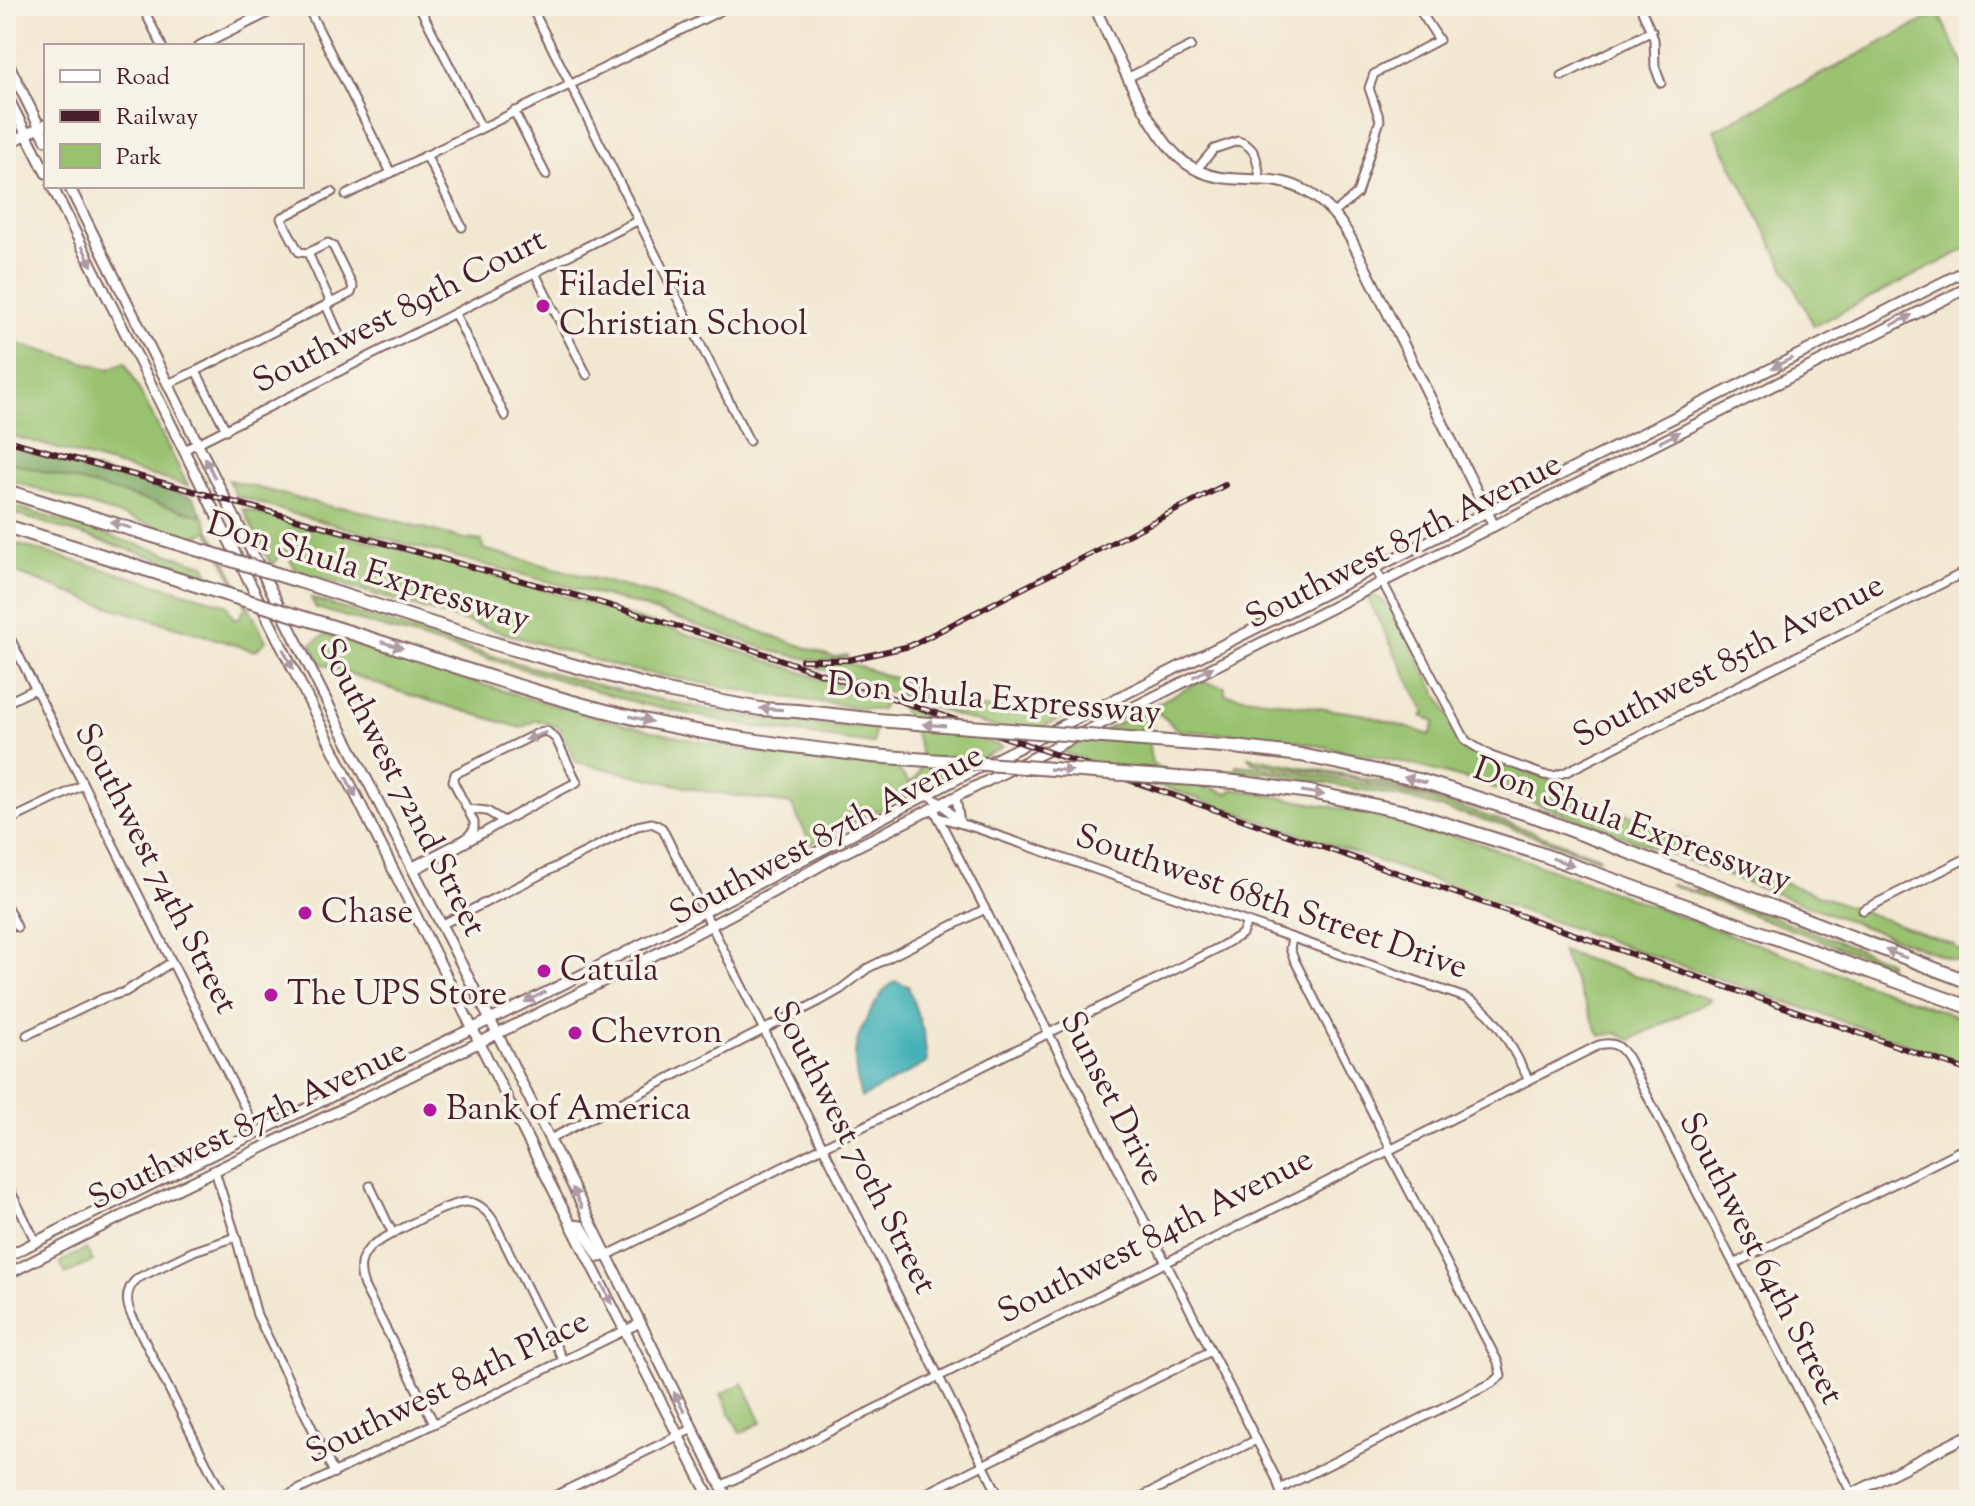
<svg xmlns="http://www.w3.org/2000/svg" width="1975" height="1506" font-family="'Sorts Mill Goudy',serif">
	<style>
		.green { fill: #99c26f; stroke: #72704d; stroke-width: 2 }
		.forest { fill: #7aa862; stroke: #626446; stroke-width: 2 }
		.water { fill: #40b1b7; stroke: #456871; stroke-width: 2 }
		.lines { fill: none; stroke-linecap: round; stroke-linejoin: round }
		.street-casing { stroke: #856565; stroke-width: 11 }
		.secondary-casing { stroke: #856565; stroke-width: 13 }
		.highway-casing { stroke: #856565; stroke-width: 16 }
		.street { stroke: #fff; stroke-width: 7 }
		.secondary { stroke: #fff; stroke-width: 9 }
		.highway { stroke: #fff; stroke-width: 12 }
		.rail-casing { stroke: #4a1f2b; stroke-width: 6 }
		.rail { stroke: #f7f3e8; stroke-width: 3; stroke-dasharray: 9; stroke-linecap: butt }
		.highway-bridge-casing { stroke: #856565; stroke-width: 16; stroke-linecap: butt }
		.highway-bridge { stroke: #fff; stroke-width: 12 }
		.oneway { fill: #ae9aa0 }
		.poi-dot { fill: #b5179e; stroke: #f7f3e8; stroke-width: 3 }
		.labels { text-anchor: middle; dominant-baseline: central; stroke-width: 7; stroke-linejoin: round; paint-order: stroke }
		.poi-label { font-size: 34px; fill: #4a1f2b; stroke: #f7f3e8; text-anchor: start }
		.street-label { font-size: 34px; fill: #4a1f2b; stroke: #f7f3e8 }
	</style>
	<rect width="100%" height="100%" fill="#f7f3e8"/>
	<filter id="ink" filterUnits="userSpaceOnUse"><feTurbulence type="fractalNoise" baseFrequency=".0125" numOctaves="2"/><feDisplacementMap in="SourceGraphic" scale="16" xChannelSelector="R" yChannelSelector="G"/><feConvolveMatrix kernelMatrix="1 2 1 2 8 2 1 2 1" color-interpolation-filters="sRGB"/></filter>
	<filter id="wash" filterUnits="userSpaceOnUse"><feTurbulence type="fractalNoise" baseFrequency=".006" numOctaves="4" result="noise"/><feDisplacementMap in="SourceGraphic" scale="32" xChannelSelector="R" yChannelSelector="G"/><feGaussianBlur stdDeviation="1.8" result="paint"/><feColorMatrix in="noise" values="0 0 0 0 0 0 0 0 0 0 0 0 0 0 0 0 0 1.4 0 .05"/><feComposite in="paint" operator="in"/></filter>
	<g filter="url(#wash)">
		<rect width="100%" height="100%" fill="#f2e8d1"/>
		<g class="green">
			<polygon points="1938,13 1969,74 1969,248 1814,326 1714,130"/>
			<polygon points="6,341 109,369 125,362 188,486 6,434"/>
			<polygon points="6,461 203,516 266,641 255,651 97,603 6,569 6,541 226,604 234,620 240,617 246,606 208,531 193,538 6,479"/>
			<polygon points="228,480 335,508 345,507 464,539 482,541 483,549 652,594 833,657 848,655 847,658 818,661 772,651 637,605 290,513 242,497 241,499 237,498"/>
			<polygon points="6,504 204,565 210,575 6,511"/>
			<path d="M243,509C460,562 674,626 885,701L881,710H875L762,694L621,668L297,571L286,553L278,557L272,567Z"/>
			<path d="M1372,595L1381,599L1393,611L1467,749L1552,780L1551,786L1651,823L1694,844L1698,851L1955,945L1957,949L1969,954V966L1484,784L1406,763L1295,741L1237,734L1179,731L1158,712C1147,724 1147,749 1153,765L1228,794L1233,789L1251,792L1359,812L1473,841L1969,1021V1065L1062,752L1201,681L1225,687V694L1367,715L1430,735L1435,721L1422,716L1425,713L1367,597Z"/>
			<path d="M311,598C477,652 645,709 820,725C838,727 857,726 875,727L873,744L742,725L641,704L316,608Z"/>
			<path d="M326,634C454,677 585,719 718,745C775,756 834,767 893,763L910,784C934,763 913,726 899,705L1003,747L811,844L791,804L704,791L576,762L560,728L537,720L521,728L397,691L320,663L311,644Z"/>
			<polygon points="846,662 982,708 1066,716 1025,736 967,719 817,667 821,663"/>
			<polygon points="1249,757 1384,782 1483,810 1347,777 1255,763"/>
			<path d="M1236,765C1320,773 1403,790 1483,815C1523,827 1561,843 1599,857V859L1506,826L1400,797L1273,773L1235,772Z"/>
			<polygon points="1670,884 1695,892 1697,888 1884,959 1889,962 1889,966"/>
			<polygon points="1561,951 1711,1000 1630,1040 1618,1033 1600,1036"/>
			<polygon points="86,1249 93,1261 66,1274 60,1262"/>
			<polygon points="743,1383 762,1422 740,1433 721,1394"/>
		</g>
		<polygon class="forest" points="6,446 193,497 203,516 6,461"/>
		<path class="water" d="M895,981L908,986L924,1034L927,1063L861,1098C852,1060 851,1045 871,1011C878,999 883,989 895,981Z"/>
	</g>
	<g filter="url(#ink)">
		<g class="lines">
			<defs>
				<g id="street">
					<polyline points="142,6 162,46"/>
					<polyline points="249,6 255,19"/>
					<polyline points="307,6 391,173"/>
					<polyline points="419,6 481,127"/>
					<polyline points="531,6 749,441"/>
					<polyline points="1640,6 1654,39 1655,67 1661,83"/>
					<polyline points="1562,76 1652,31"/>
					<polyline points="1129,77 1191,46"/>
					<polyline points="514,111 546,175"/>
					<polyline points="426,155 462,227"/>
					<path d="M1196,170L1214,149L1238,141C1257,146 1258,163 1260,180"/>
					<polyline points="346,195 730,6"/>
					<polyline points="1334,213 1357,194 1380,120 1369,88 1374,74 1439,40 1417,6"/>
					<polyline points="308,253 328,243 333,246 353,287 351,293 331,303"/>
					<polyline points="535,273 587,375"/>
					<polyline points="326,305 331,303 308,253 299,252 281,218 332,192"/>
					<polyline points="455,314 505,416"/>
					<polyline points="196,371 326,305 338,332"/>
					<polyline points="168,384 196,371 226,430"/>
					<polyline points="184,450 639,220"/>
					<polyline points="1375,568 1466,741 1491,756 1544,775 1554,776 1566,772 1969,570"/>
					<polyline points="6,630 257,1132"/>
					<polyline points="6,703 35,689"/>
					<polyline points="927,794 942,804 958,821"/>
					<polyline points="956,797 960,823"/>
					<polyline points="468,809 487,811 502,820"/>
					<polyline points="934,809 1276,1478 1283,1500"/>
					<path d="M938,817L979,829L1466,998C1499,1014 1512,1049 1529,1080"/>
					<polyline points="6,822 83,785"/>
					<path d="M411,867L465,839L474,830V822L453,781L455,774L540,732L547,731L556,739L577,782C521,810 469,842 413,871"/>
					<polyline points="6,905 17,927"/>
					<polyline points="1863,910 1969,857"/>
					<polyline points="441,925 637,826 652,823 662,828 1001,1500"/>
					<polyline points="1292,938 1290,949 1294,959 1391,1149"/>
					<polyline points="27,1035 104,998 125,992 172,962"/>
					<polyline points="550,1139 820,1001 841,989 868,968 985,909"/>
					<polyline points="215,1171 236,1237 257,1315 334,1473"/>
					<polyline points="6,1182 36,1242"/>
					<polyline points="370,1186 393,1234"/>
					<polyline points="606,1256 1218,948 1242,934 1247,922"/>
					<polyline points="1734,1264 1969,1146"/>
					<path d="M434,1423L364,1286C358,1269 359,1256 374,1244C391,1234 450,1201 468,1202C479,1203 487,1211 493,1220L563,1360"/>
					<path d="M721,1486L1599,1045C1613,1041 1621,1046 1628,1058L1855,1500"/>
					<polyline points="1280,1489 1492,1383 1501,1376 1498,1362 1388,1150"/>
					<path d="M225,1500L131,1314C125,1300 126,1288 138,1278L194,1251L236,1237"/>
					<polyline points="278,1500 640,1323"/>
					<polyline points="546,1500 692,1429"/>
					<polyline points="913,1500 1211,1351"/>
					<polyline points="1135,1500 1256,1440"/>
				</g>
				<g id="secondary">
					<path d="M1094,6C1115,48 1150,139 1187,164C1211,181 1236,179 1264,180C1305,181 1332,205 1351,239L1494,526"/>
					<polyline points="200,46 280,6"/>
					<polyline points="6,59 46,140"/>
					<polyline points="6,94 46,173"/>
					<polyline points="6,145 46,124"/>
					<polyline points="52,186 533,1150 711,1500"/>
					<polyline points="69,186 324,696 506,1051 728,1500"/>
					<polyline points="572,1225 581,1226 599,1257 606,1256"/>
					<path d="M6,1257C167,1175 330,1097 492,1019C661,938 825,846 992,761C1317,595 1644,433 1969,269"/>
					<path d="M6,1275C279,1133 563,1012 830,860L1969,287"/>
					<polyline points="1840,1500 1969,1435"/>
				</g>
				<g id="highway">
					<polyline points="6,491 196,549"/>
					<polyline points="6,526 225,594"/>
					<polyline points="299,581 499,645 666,691 760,709 797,711 877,720"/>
					<path d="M317,622C431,657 545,699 661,724C731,739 801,747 872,756"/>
					<polyline points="1235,747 1301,755 1419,780 1537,817 1969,982"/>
					<polyline points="1235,782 1310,792 1410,813 1535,852 1969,1007"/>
				</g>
			</defs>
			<use href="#street" class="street-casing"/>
			<use href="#secondary" class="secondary-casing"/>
			<use href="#highway" class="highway-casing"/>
			<use href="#street" class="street"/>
			<use href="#secondary" class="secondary"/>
			<use href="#highway" class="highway"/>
			<defs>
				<g id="rail">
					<polyline points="6,440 585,598 742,646 1969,1071"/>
					<polyline points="802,660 848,660 910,646 1225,485"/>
				</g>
			</defs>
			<use href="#rail" class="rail-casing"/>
			<use href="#rail" class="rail"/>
			<defs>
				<g id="highway-bridge">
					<polyline points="196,549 299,581"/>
					<polyline points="225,594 317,622"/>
					<polyline points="877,720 1235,747"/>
					<polyline points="872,756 1235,782"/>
				</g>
			</defs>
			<use href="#highway-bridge" class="highway-bridge-casing"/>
			<use href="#highway-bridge" class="highway-bridge"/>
		</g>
		<defs><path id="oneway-solid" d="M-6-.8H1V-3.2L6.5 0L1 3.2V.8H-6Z" transform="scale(2)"/></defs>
		<g class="oneway">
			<use href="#oneway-solid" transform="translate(87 256) rotate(64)"/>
			<use href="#oneway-solid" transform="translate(1902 320) rotate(-27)"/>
			<use href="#oneway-solid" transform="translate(1782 363) rotate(153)"/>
			<use href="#oneway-solid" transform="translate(1670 437) rotate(-27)"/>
			<use href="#oneway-solid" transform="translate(210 468) rotate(-116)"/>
			<use href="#oneway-solid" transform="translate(121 525) rotate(-163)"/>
			<use href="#oneway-solid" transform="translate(392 645) rotate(17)"/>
			<use href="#oneway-solid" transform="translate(288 659) rotate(64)"/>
			<use href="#oneway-solid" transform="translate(1203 672) rotate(-27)"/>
			<use href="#oneway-solid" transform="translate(771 709) rotate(-177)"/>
			<use href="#oneway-solid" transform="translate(641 719) rotate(14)"/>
			<use href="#oneway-solid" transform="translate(934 725) rotate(-176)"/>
			<use href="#oneway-solid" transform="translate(536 736) rotate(161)"/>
			<use href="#oneway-solid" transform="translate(1061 770) rotate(4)"/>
			<use href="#oneway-solid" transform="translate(1415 780) rotate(-166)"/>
			<use href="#oneway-solid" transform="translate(351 787) rotate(63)"/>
			<use href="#oneway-solid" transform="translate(1313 793) rotate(10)"/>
			<use href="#oneway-solid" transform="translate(1563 862) rotate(20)"/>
			<use href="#oneway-solid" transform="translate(1896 954) rotate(-159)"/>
			<use href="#oneway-solid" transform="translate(535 997) rotate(153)"/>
			<use href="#oneway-solid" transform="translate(577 1198) rotate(-115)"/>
			<use href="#oneway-solid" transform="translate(607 1294) rotate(63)"/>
			<use href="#oneway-solid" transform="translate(679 1402) rotate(-117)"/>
		</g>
	</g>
	<g class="poi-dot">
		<circle cx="543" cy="306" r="8"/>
		<circle cx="305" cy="913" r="8"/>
		<circle cx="544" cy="971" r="8"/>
		<circle cx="271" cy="995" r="8"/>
		<circle cx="575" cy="1033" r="8"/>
		<circle cx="430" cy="1110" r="8"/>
	</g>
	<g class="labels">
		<g class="poi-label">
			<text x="559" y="286">Filadel Fia<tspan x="559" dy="39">Christian School</tspan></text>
			<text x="321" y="913">Chase</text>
			<text x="560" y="971">Catula</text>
			<text x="287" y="995">The UPS Store</text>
			<text x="591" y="1033">Chevron</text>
			<text x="446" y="1110">Bank of America</text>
		</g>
		<g class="street-label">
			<text transform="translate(400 312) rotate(-27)">Southwest 89th Court</text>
			<text transform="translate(1404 542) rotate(-27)">Southwest 87th Avenue</text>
			<text transform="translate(368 573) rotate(17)">Don Shula Expressway</text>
			<text transform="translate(1729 662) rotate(-27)">Southwest 85th Avenue</text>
			<text transform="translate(994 700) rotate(5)">Don Shula Expressway</text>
			<text transform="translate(401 788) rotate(63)">Southwest 72nd Street</text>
			<text transform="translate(1632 826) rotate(20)">Don Shula Expressway</text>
			<text transform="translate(827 836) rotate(-28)">Southwest 87th Avenue</text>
			<text transform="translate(155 869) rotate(63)">Southwest 74th Street</text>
			<text transform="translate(1271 903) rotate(19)">Southwest 68th Street Drive</text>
			<text transform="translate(1111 1099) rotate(63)">Sunset Drive</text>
			<text transform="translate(248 1126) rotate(-26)">Southwest 87th Avenue</text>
			<text transform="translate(853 1148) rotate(63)">Southwest 70th Street</text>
			<text transform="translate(1156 1237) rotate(-27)">Southwest 84th Avenue</text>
			<text transform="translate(1760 1259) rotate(63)">Southwest 64th Street</text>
			<text transform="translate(448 1388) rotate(-26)">Southwest 84th Place</text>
		</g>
	</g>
	<rect width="1975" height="1506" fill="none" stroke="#f7f3e8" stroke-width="32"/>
	<rect x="44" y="44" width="260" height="144" fill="#f7f3e8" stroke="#b29e9c" stroke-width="2"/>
	<rect x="60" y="70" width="40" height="12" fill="#ffffff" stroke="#b29e9c" stroke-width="2"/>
	<text x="116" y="84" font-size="24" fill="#4a1f2b">Road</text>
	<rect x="60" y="110" width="40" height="12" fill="#4a1f2b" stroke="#b29e9c" stroke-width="2"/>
	<text x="116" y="124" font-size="24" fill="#4a1f2b">Railway</text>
	<rect x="60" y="144" width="40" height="24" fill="#99c26f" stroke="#b29e9c" stroke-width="2"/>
	<text x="116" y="164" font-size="24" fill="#4a1f2b">Park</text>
</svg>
